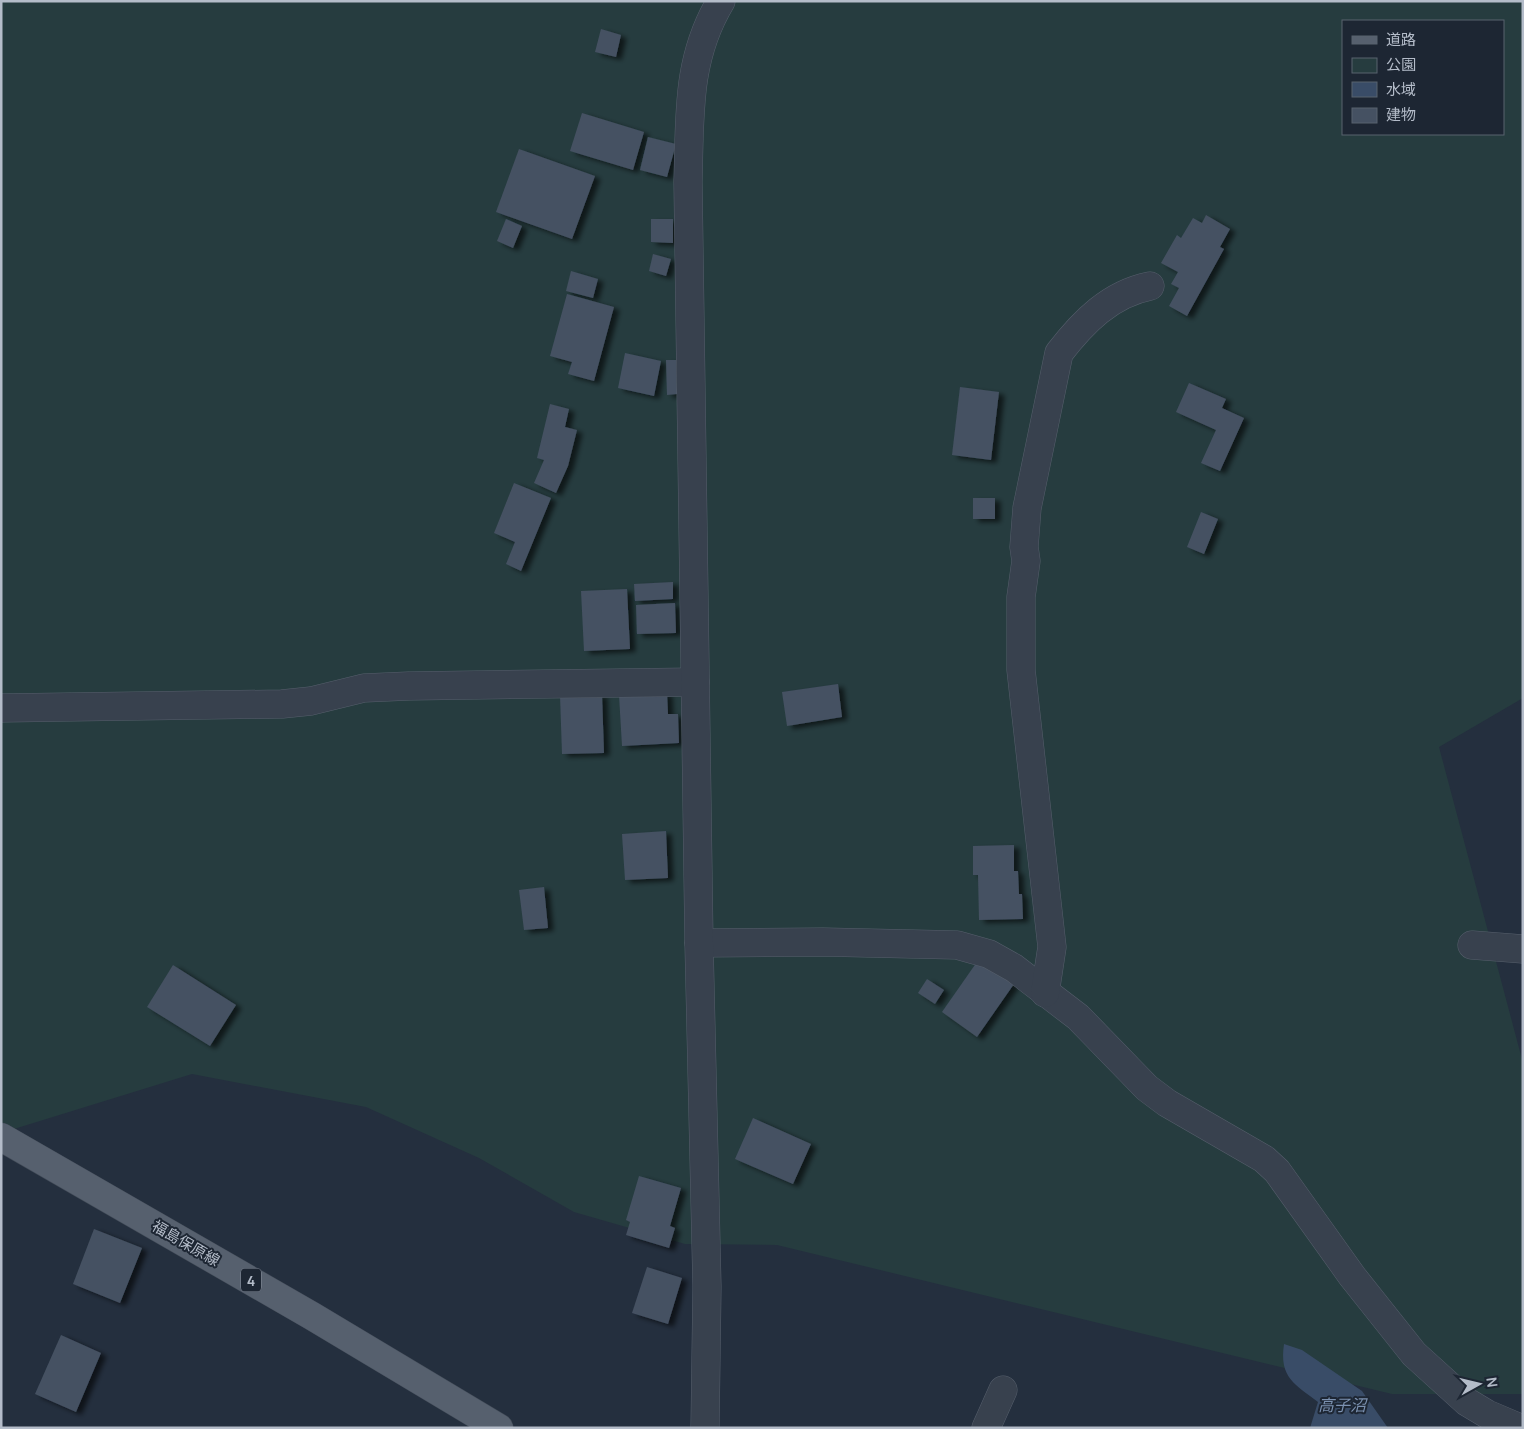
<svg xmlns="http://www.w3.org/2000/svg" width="1524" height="1429" font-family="Manrope,'Noto Sans JP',sans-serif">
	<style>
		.green { fill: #263c3f; fill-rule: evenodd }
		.water { fill: #394c67 }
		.building { fill: #455162; filter: url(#shadow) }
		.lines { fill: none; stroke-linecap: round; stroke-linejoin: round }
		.minor-casing { stroke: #565f6c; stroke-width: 29 }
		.major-casing { stroke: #414a57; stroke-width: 29 }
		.minor { stroke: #38414e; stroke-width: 28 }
		.major { stroke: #56606e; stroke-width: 28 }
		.labels { text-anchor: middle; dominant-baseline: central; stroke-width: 4; stroke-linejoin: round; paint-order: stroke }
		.shield { fill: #1d2633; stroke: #878f9c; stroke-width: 1 }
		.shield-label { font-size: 14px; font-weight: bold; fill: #b4bcc9 }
		.street-label { font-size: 15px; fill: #b4bcc9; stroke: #1d2633 }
		.water-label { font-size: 16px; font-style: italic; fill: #7c92b1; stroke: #1d2633 }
	</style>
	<defs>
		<filter id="shadow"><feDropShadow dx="5.5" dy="3" stdDeviation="2.5" flood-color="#0009"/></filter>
	</defs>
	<rect width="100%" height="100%" fill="#242f3e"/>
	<path class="green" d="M1,1H1523V698L1439,747L1523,1063V1394H1392L777,1245L685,1244L574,1212L479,1158L366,1107L192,1074L1,1133ZM1343,21H1503V134H1343Z"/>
	<path class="water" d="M1284,1344L1302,1350L1362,1391L1388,1428H1310L1318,1402C1295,1384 1279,1378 1284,1344Z"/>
	<g class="building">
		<polygon points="601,29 621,35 616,57 595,52"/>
		<polygon points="582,113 644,132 633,170 570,151"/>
		<polygon points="648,137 676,144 667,177 640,170"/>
		<polygon points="519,149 595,176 572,239 496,212"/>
		<polygon points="1206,215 1230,229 1220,247 1224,249 1187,316 1169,306 1179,288 1171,284 1178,272 1161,263 1177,235 1181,238 1193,218 1202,223"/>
		<polygon points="506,219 522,226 513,248 497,241"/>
		<polygon points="651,219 673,219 673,243 651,242"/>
		<polygon points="653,254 671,259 666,276 649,271"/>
		<polygon points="571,271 598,279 593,298 566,291"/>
		<polygon points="567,294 614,307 594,381 568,374 572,362 550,356"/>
		<polygon points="625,353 661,361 654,396 618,388"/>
		<polygon points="666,360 676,360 677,394 667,395"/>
		<polygon points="1189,383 1226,399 1222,408 1244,418 1220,471 1201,463 1216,430 1176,412"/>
		<polygon points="960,387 999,392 991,460 952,455"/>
		<polygon points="550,404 569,409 565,427 577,430 568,466 556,493 534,483 544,460 537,458"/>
		<polygon points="514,483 551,498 521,571 506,564 515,542 494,533"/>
		<rect x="973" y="498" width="22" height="21"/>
		<polygon points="1201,512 1218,519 1204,554 1187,547"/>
		<polygon points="673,582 673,599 635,601 634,584"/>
		<polygon points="627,589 630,649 584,651 581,591"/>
		<polygon points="675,603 676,633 637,634 636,605"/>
		<polygon points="838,684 842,717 787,726 782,692"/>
		<polygon points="667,692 668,714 678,714 679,743 622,746 619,695"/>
		<polygon points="602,694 604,753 562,754 560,695"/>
		<polygon points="666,831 668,878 625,880 622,834"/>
		<polygon points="1014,845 1014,871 1018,871 1019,894 1022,894 1023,919 979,920 978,875 973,875 973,846"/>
		<polygon points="544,887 548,928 524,930 519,890"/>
		<polygon points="979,959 1014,984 977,1037 942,1012"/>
		<polygon points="173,965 236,1005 210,1046 147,1007"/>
		<polygon points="927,979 944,990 935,1004 918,993"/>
		<polygon points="753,1118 811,1144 793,1184 735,1159"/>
		<polygon points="639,1176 681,1188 670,1226 675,1228 669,1248 626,1235 630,1222 626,1220"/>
		<polygon points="94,1229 142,1248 120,1303 73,1284"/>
		<polygon points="647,1267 682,1278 668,1324 632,1313"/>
		<polygon points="61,1335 101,1353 76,1412 35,1394"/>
	</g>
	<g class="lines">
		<defs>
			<g id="minor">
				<polyline points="1,708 282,704 311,701 364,688 409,686 695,682"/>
				<polyline points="699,943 823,942 957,945 989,954 1014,968 1078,1017 1147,1088 1167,1103 1264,1159 1277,1171 1352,1276 1414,1354 1467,1402 1487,1414 1520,1428"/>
				<polyline points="1472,945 1523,949"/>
				<path d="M1045,993L1052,947L1021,670V597L1026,561L1024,547L1027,508L1059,353C1083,322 1110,294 1150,286"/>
				<path d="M705,1428L707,1287L699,943L688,181C690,117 686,59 721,1"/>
				<polyline points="986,1428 1003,1390"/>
			</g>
			<polyline id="major" points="1,1137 312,1316 499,1428"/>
		</defs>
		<use href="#minor" class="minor-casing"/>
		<use href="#major" class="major-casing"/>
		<use href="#minor" class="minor"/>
		<use href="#major" class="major"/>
	</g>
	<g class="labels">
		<rect class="shield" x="241" y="1268.5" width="20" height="23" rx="4"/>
		<g class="shield-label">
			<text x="251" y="1280">4</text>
		</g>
		<g class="street-label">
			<text transform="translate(186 1243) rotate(30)">福島保原線</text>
		</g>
		<g class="water-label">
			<text x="1342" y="1405">高子沼</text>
		</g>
	</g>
	<rect width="1524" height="1429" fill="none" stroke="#b4bcc9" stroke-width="5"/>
	<rect x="1342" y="20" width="162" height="115" fill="#1d2633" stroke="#59626f"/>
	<rect x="1352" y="36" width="25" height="8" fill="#56606e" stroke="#59626f"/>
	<text x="1386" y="45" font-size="15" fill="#b4bcc9">道路</text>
	<rect x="1352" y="58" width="25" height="15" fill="#263c3f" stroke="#59626f"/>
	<text x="1386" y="70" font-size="15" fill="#b4bcc9">公園</text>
	<rect x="1352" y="82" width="25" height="15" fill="#394c67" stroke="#59626f"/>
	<text x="1386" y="95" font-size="15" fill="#b4bcc9">水域</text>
	<rect x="1352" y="108" width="25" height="15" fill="#455162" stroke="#59626f"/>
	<text x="1386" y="120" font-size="15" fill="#b4bcc9">建物</text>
	<g transform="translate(1479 1384) rotate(82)" stroke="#1d2633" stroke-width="4" paint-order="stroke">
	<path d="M0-4L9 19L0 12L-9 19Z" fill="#b4bcc9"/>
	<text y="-8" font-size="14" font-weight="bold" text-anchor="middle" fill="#b4bcc9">N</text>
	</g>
</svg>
